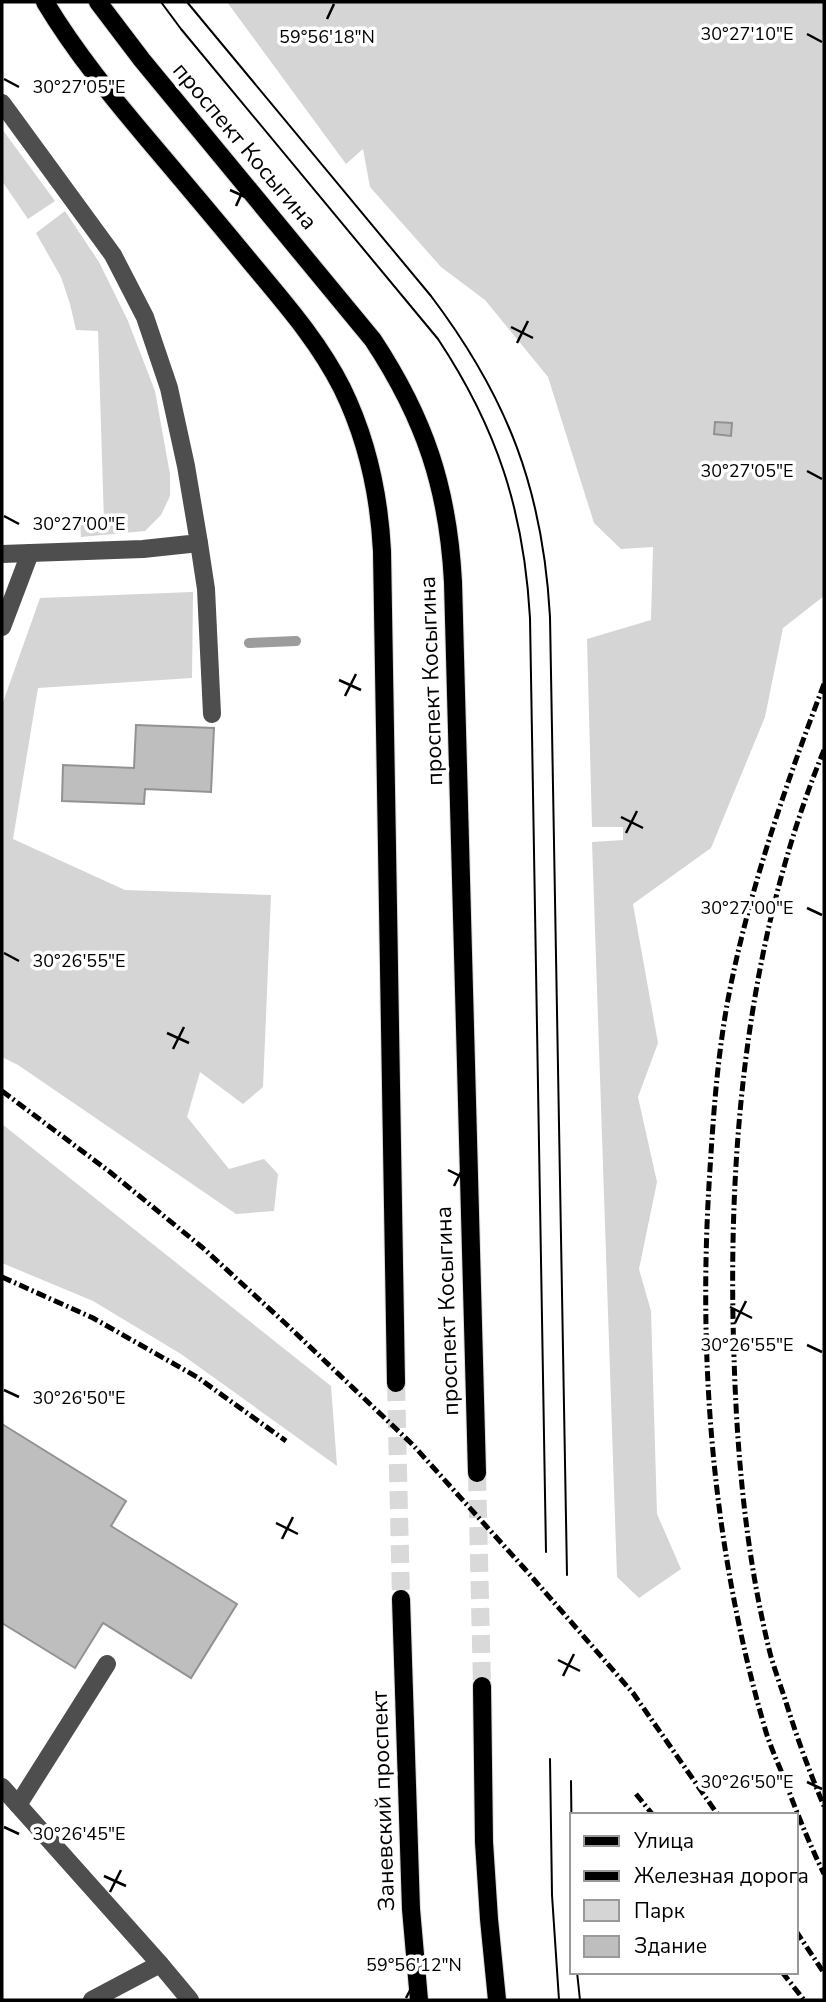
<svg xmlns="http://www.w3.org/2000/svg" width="826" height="2002" font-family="'Nunito Sans',sans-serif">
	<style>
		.green { fill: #d5d5d5 }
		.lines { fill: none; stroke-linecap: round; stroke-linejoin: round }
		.stream { stroke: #9c9c9c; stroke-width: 10 }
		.building { fill: #bebebe; stroke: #929292; stroke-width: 2 }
		.major-tunnel { stroke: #d9d9d9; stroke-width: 18; stroke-dasharray: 18 9; stroke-linecap: butt }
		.major-casing { stroke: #dbdbdb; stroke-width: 20 }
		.minor { stroke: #4e4e4e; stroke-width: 18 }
		.major { stroke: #000; stroke-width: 18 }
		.tram { stroke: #000; stroke-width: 2 }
		.rail { stroke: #000; stroke-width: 5; stroke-dasharray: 10 3.5 2 3.5; stroke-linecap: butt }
		.ticks { fill: none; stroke: #000; stroke-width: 2.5 }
		.labels { text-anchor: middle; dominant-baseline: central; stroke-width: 7; stroke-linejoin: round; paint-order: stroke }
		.street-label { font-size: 23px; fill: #000; stroke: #fff }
		.ticks-label { font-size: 18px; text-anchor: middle; fill: #000; stroke: #fff; stroke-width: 7; stroke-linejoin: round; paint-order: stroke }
	</style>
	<rect width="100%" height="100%" fill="#fff"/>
	<g class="green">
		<polygon points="227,2 824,2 824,596 783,628 765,717 711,848 633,904 658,1043 638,1097 657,1182 639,1269 651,1311 657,1514 681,1569 639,1598 617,1577 592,842 623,840 623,827 592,827 587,639 651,620 653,547 621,549 594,523 548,377 485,300 441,267 370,187 363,149 346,164"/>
		<polygon points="2,129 55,201 28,219 2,181"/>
		<polygon points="65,211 99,262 128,321 155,391 170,474 170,496 161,515 145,531 81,537 80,523 104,521 98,331 76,330 70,304 61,277 36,233"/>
		<polygon points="192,592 193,592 192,678 38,688 13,839 125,890 271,895 263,1087 243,1104 200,1072 187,1117 229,1169 264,1159 278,1174 274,1211 236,1214 18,1065 2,1057 2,705 40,598"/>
		<polygon points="2,1124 331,1386 337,1466 181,1354 93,1301 2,1263"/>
	</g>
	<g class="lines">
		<polyline class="stream" points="249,643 296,641"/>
	</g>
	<g class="building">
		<polygon points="715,422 732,423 731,436 714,434"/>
		<polygon points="136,725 214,728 211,792 145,789 144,804 62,801 63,765 134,768"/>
		<polygon points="2,1424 126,1501 111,1526 237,1604 191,1678 103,1623 75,1668 2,1623"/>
	</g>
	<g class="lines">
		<g class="major-tunnel">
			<polyline points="396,1383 401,1599"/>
			<polyline points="477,1473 482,1686"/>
		</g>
		<defs>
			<g id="major">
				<path d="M45,2C75,52 112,97 150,142C183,181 216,220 248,259C282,300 318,340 342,388C367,439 379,493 382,551L396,1383"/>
				<path d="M98,2L142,60L373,340C425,419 448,488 453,582L477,1473"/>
				<polyline points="401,1599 411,1909 419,2000"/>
				<polyline points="482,1686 484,1842 489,1919 497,2000"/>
			</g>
		</defs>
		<use href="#major" class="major-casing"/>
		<g class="minor">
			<polyline points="2,103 113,255 145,317 169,388 186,466 199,543 143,549 2,554"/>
			<polyline points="199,543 206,589 212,714"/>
			<polyline points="2,627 30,553"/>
			<polyline points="2,1787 160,1964 190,2000"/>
			<polyline points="18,1805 107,1664"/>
			<polyline points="92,2000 160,1964"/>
		</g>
		<use href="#major" class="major"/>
		<g class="tram">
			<path d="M161,2L181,29L438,339C497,428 524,511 530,618L546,1552"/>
			<path d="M187,2L431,296C508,398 543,490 550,617L567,1575"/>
			<polyline points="550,1759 552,1895 559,2000"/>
			<polyline points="571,1781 572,1870"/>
			<polyline points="577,1972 580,2000"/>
		</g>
		<g class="rail">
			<path d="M824,684C786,784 751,885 730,989C717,1054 713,1120 709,1185C698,1369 714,1555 766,1732C771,1748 778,1763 784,1778C796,1811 809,1843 824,1874"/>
			<path d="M824,750C746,941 727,1153 734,1357C737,1456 746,1556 770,1653C774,1668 780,1684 785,1699C796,1735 809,1771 824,1806"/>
			<polyline points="2,1091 110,1172 203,1248 285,1323 413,1445 524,1568 633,1693 718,1815"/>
			<polyline points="2,1277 93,1318 197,1377 286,1441"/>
			<polyline points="636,1794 653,1815"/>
			<polyline points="796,1931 824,1973"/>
			<polyline points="782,1972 804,2000"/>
		</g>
	</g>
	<path class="ticks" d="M327,19L334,4M807,34L822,42M4,79L19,87M230,190L252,200M236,206L246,184M511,327L533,338M517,343L528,321M807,471L822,479M4,516L19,524M339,680L361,690M345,696L356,674M621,817L643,828M626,833L637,811M807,908L822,915M4,953L19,961M167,1033L189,1043M173,1049L184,1027M448,1170L470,1181M454,1186L465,1164M730,1307L752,1318M735,1323L746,1301M807,1345L822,1352M4,1390L19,1397M276,1523L298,1534M282,1539L293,1517M558,1660L580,1671M563,1676L574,1654M807,1782L822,1789M4,1827L19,1834M104,1876L126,1886M110,1892L121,1870M406,1998L414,1983"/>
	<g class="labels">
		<g class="street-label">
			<text transform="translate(245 146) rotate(50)">проспект Косыгина</text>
			<text transform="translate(431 681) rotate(-92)">проспект Косыгина</text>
			<text transform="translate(447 1311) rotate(-92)">проспект Косыгина</text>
			<text transform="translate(383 1801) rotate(-92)">Заневский проспект</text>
		</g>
	</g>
	<g class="ticks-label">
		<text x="747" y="40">30°27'10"E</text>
		<text x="327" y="43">59°56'18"N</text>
		<text x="79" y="93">30°27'05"E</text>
		<text x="747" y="477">30°27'05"E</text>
		<text x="79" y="530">30°27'00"E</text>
		<text x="747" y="914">30°27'00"E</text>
		<text x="79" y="967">30°26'55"E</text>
		<text x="747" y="1351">30°26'55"E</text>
		<text x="79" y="1404">30°26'50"E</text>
		<text x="747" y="1788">30°26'50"E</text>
		<text x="79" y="1840">30°26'45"E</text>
		<text x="414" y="1971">59°56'12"N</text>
	</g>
	<rect width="826" height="2002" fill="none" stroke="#000000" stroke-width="7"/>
	<rect x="570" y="1813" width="228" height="161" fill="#ffffff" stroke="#999999" stroke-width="2"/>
	<rect x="584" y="1836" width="35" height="10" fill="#000000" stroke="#999999" stroke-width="2"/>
	<text x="634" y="1848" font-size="21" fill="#000000">Улица</text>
	<rect x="584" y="1871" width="35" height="10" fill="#000000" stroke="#999999" stroke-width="2"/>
	<text x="634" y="1883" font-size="21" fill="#000000">Железная дорога</text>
	<rect x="584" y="1900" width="35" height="21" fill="#d5d5d5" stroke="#999999" stroke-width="2"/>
	<text x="634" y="1918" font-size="21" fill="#000000">Парк</text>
	<rect x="584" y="1936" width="35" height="21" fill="#bebebe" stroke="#999999" stroke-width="2"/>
	<text x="634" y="1953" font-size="21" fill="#000000">Здание</text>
</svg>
